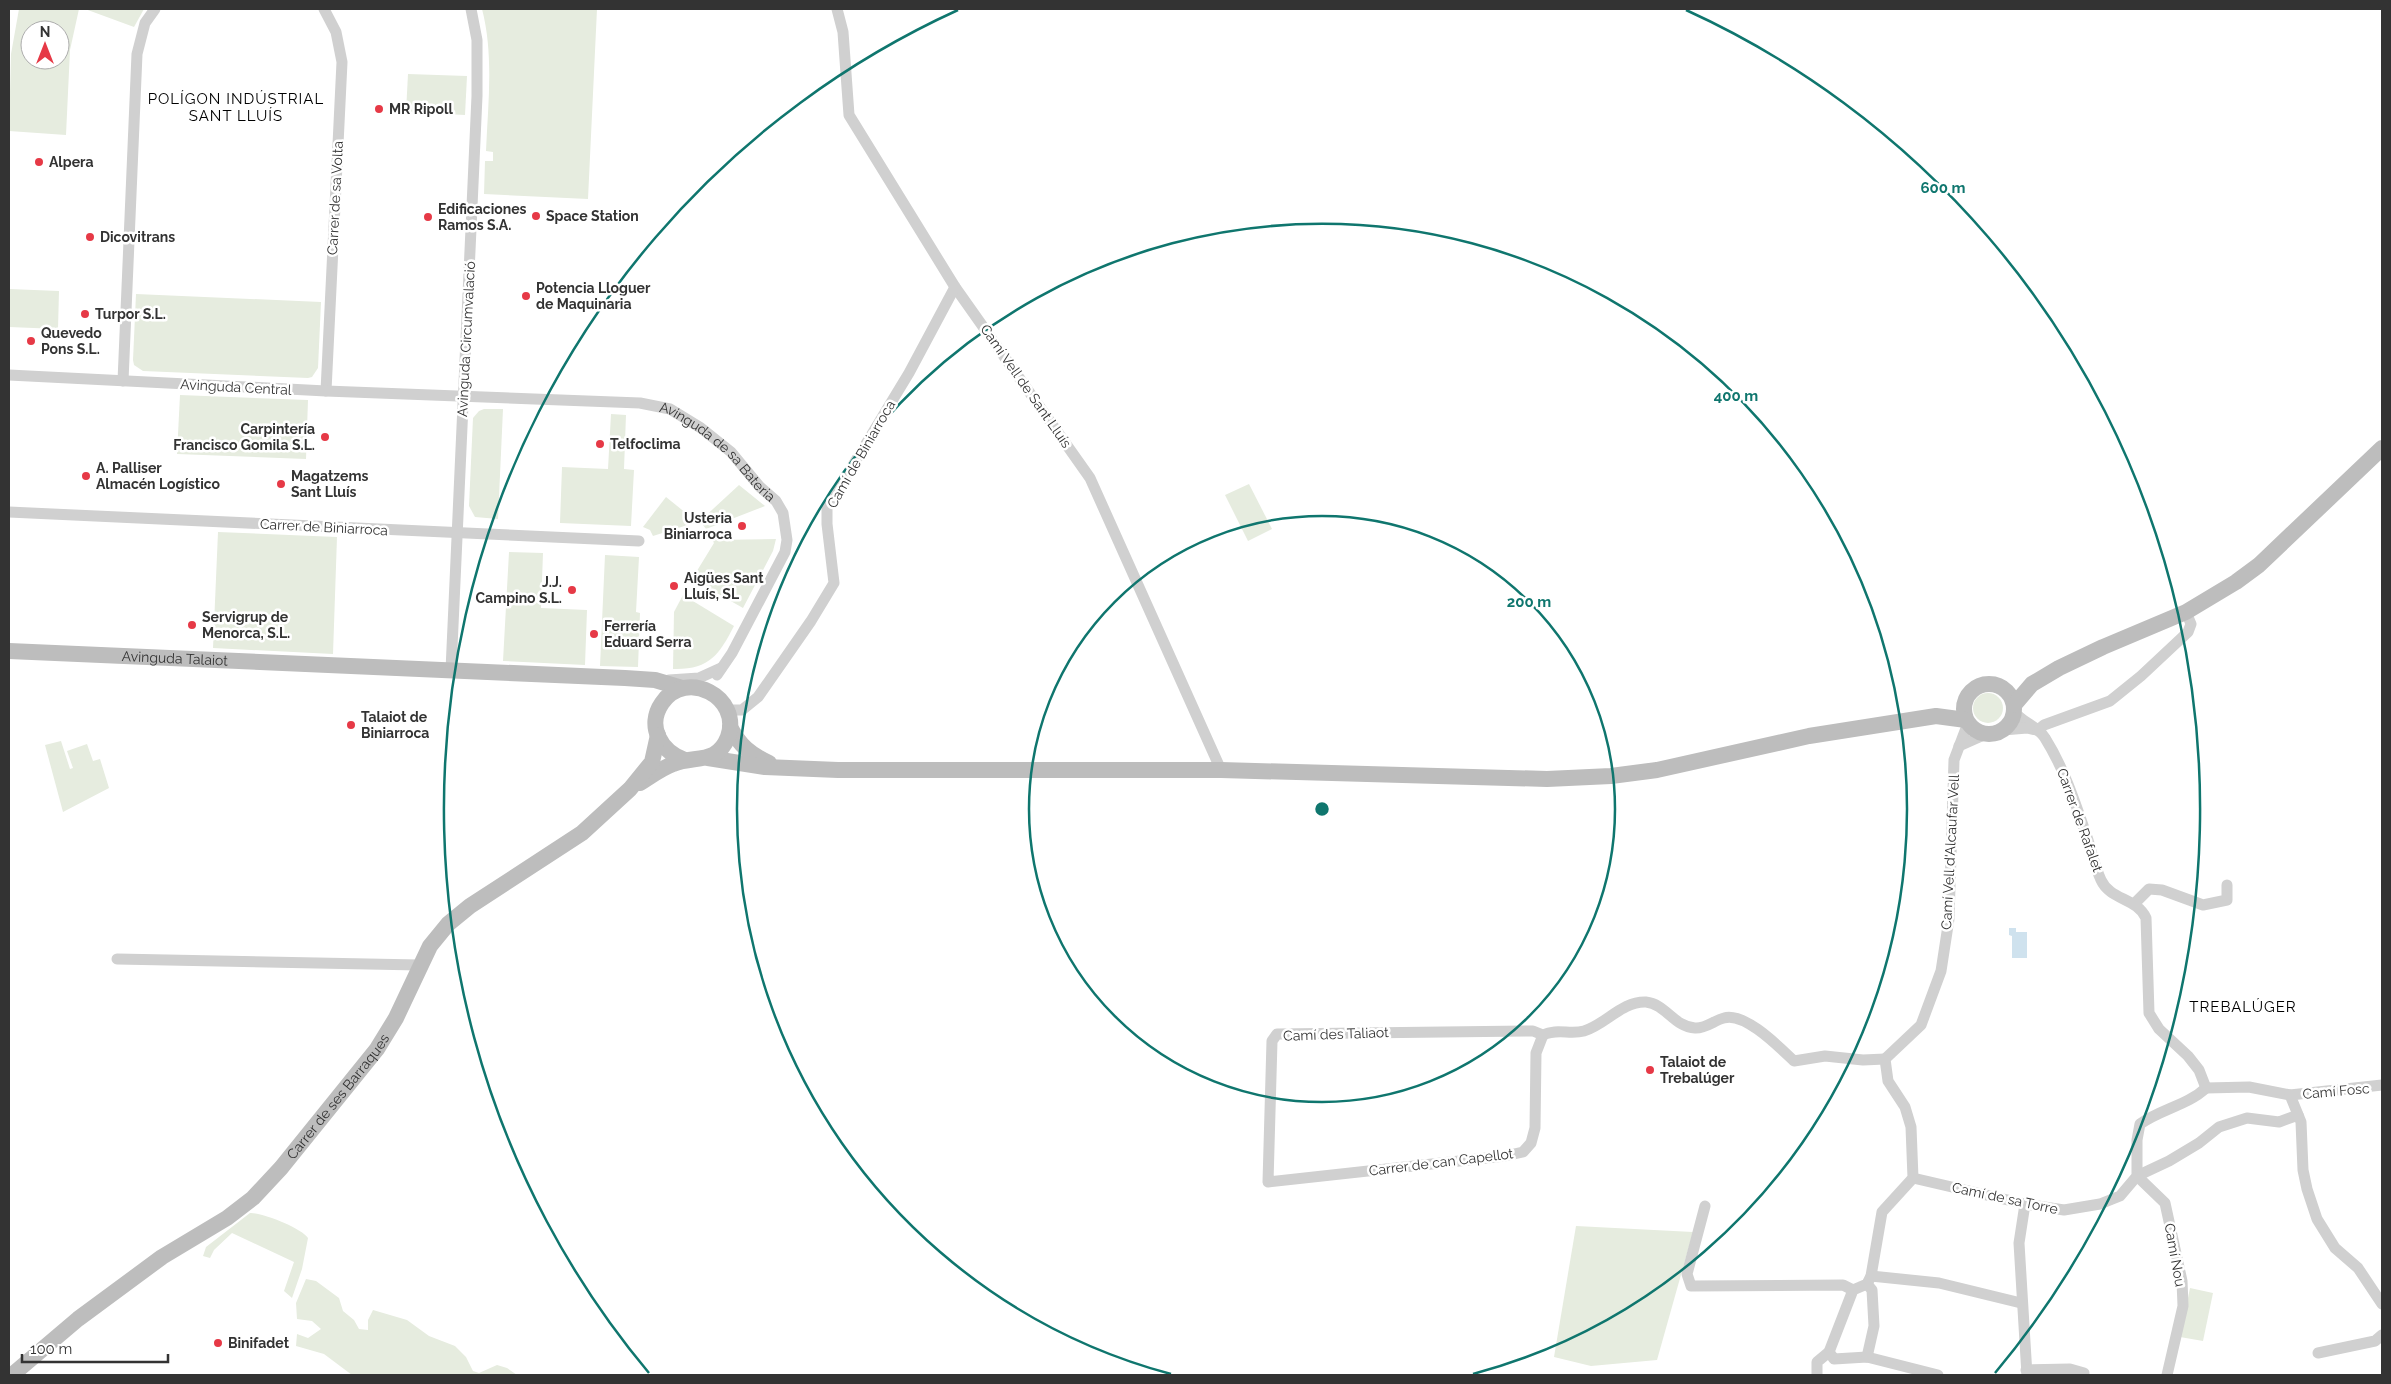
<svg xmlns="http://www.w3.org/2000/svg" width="2391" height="1384" font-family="Raleway,sans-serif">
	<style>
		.green { fill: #e6ecdf; fill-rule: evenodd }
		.water { fill: #cfe2ee }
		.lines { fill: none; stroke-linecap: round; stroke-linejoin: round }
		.street { stroke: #d0d0d0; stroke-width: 11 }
		.secondary { stroke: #bdbdbd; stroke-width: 16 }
		.ring { fill: none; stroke: #0f766e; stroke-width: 2.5 }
		.poi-dot { fill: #e63946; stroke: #fff; stroke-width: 2 }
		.labels { text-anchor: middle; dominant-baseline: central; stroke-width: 5; stroke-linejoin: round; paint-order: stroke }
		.poi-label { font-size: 14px; font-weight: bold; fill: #333; stroke: #fff; text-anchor: start }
		.street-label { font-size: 14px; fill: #333; stroke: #fff }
		.neighbourhood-label { font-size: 15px; letter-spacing: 1px; fill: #000; stroke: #fff }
		.centre { fill: #0f766e; stroke: #fff; stroke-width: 2.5 }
		.ring-label { font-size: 15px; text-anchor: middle; font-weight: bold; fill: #0f766e; stroke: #fff; stroke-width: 5; stroke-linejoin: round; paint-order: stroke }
	</style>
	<rect width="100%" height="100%" fill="#fff"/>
	<g class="green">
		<path d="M19,9H79L70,50L66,135L9,131L11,54ZM30,30H60V60H30Z"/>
		<polygon points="85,9 144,9 134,27"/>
		<path d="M482,9H597L588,199L484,194L485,161H493V152L486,151C488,104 494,55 482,9Z"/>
		<polygon points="408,74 467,76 465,115 406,112"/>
		<polygon points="9,289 59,291 58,329 9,327"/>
		<polygon points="136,294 321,302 318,368 312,377 308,378 143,371 134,365 133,360"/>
		<polygon points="180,395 308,400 306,459 177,454"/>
		<polygon points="484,409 503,409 498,519 475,517 469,506 473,418 479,411"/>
		<polygon points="611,414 626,415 624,469 634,470 631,526 560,523 562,467 608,469"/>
		<polygon points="1249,484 1272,529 1248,541 1225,495"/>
		<polygon points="739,485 765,506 706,529 700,521"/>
		<polygon points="666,497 697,522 653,536 650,530 643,527"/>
		<polygon points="218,532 337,537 333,654 213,648"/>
		<polygon points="776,539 773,551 743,608 692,579 714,543 712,540"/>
		<polygon points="509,552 543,553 541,608 587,610 585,665 503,661"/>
		<polygon points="605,555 639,557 636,612 640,613 638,667 600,666"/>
		<path d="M683,595L734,626C719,655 709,670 673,669L674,612Z"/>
		<circle cx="1988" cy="708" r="15"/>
		<polygon points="61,741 70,769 73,768 67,751 87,744 93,761 100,759 109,788 63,812 45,745"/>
		<path d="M250,1213C261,1212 302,1228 308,1238L302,1269L292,1298L284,1291L294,1262L232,1233L214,1250L210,1258L203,1256L206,1247Z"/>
		<polygon points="1576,1226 1693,1232 1657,1360 1591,1366 1554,1357"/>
		<polygon points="306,1279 316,1281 339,1298 343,1311 354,1320 359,1329 368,1330 368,1320 373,1310 407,1320 429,1336 455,1346 466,1357 473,1371 479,1373 497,1365 507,1368 517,1375 352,1375 324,1354 296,1346 297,1334 308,1338 321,1329 312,1321 297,1319 296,1303"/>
		<polygon points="2190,1288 2213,1293 2203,1341 2180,1337"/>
	</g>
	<polygon class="water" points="2009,928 2016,928 2016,932 2027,932 2027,958 2012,958 2012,936 2009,935"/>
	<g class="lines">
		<g class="street">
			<polyline points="324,9 336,32 342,62 326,391"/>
			<polyline points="837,9 843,32 849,115 955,287 1090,478 1221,770"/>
			<path id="s1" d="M9,375L326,391L640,403L670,409L701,428L731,452L760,487L776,501L783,513L787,540L785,552L732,653L717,675"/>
			<polyline points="123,381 137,54 145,23 155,9"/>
			<polyline points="9,512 639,541"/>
			<polyline points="451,670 477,96 477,40 471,9"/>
			<polyline points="669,680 699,678 721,668"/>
			<polyline points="727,710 742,710 758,697 811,621 834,583 827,524 827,508 909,373 955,287"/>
			<path d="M2014,711C2022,723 2038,726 2045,738C2065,770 2076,805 2088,840C2092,853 2095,867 2101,880C2110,900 2137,898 2146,918L2149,1013L2159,1029L2188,1056L2199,1070L2206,1088"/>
			<polyline points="2003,730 2027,728 2036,730"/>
			<polyline points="2038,730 2044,725 2110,701 2141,676 2188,632 2191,624 2186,612"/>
			<polyline points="1959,746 1986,734"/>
			<polyline points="2135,903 2149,889 2162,890 2203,905 2227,900 2227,885"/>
			<polyline points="117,959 419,965"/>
			<polygon points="1533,1031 1543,1035 1536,1053 1535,1128 1531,1143 1523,1152 1505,1156 1268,1182 1272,1041 1277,1034"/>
			<path d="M1543,1035C1557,1028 1570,1035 1584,1031C1605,1025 1622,1001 1646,1002C1666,1004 1674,1027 1695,1028C1705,1029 1715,1020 1724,1018C1745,1012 1779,1047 1794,1061L1825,1056L1863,1060L1885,1059"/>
			<polyline points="1885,1059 1921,1025 1941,971 1949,919 1954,760 1968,723"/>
			<polyline points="2206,1088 2249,1087 2290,1095 2382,1085"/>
			<polyline points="2290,1095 2301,1122 2303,1170 2307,1189 2317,1219 2335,1248 2358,1268 2382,1304"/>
			<path d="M1913,1178L2025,1204L2064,1210L2100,1204L2120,1196L2137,1176V1140L2140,1124C2161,1109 2188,1105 2206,1088"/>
			<polyline points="2025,1204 2019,1243 2027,1375"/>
			<polyline points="1705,1206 1687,1274 1691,1286 1843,1285 1853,1290"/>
			<polyline points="1871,1276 1939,1283 2021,1303"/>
			<polyline points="1829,1352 1834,1359 1867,1357 1938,1375"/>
			<polyline points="2318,1353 2375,1341 2382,1335"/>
			<polyline points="1867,1357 1874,1326 1872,1290 1867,1284"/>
			<polyline points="2026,1370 2070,1369 2084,1373"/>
			<polyline points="1817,1375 1817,1362 1829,1352 1853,1290 1867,1284 1871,1276 1882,1212 1913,1178 1911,1127 1905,1107 1888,1081 1885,1059"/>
			<polyline points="2167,1375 2183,1306 2182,1281 2165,1203 2137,1176 2169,1161 2199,1143 2219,1127 2247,1118 2279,1122 2298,1115"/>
		</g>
		<g class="secondary">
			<path id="s2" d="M9,651L625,678L655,680L682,688"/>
			<circle cx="1989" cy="709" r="25"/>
			<polyline points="2014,705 2032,684 2059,668 2103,647 2186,612 2236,582 2259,565 2382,448"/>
			<path d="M730,727C740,746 750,754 769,763"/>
			<polyline points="708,758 765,767 838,770 1221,770 1547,779 1611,776 1657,770 1809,736 1936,716 1966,720"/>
			<path d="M640,783C651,776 662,768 673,764C695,755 717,765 728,737C742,697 686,668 662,703C646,726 661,752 685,760"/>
			<path id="s3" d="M12,1375L78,1319L162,1257L227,1218L253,1198L281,1168L377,1049L396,1018L430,946L448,924L470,906L582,833L630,789L652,762L658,735"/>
		</g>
	</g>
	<g class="ring">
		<circle cx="1322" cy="809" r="293"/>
		<path d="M1171 1374A585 585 0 1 1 1473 1374"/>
		<path d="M649 1373A878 878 0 0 1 958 10M1686 10A878 878 0 0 1 1995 1373"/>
	</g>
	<g class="poi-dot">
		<circle cx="379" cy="109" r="5"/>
		<circle cx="39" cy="162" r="5"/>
		<circle cx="536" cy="216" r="5"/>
		<circle cx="428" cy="217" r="5"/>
		<circle cx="90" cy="237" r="5"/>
		<circle cx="526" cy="296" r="5"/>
		<circle cx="85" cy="314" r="5"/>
		<circle cx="31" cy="341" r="5"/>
		<circle cx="325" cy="437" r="5"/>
		<circle cx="600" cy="444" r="5"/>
		<circle cx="86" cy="476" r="5"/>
		<circle cx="281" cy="484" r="5"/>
		<circle cx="742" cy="526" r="5"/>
		<circle cx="674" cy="586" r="5"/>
		<circle cx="572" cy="590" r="5"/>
		<circle cx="192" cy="625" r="5"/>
		<circle cx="594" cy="634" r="5"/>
		<circle cx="351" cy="725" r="5"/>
		<circle cx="1650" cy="1070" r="5"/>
		<circle cx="218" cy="1343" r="5"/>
	</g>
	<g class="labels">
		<g class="poi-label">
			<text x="389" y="109">MR Ripoll</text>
			<text x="49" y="162">Alpera</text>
			<text x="438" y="209">Edificaciones<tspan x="438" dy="16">Ramos S.A.</tspan></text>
			<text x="546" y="216">Space Station</text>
			<text x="100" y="237">Dicovitrans</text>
			<text x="536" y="288">Potencia Lloguer<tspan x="536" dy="16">de Maquinaria</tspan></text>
			<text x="95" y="314">Turpor S.L.</text>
			<text x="41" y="333">Quevedo<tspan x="41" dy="16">Pons S.L.</tspan></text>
			<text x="315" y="429" text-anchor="end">Carpintería<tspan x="315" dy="16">Francisco Gomila S.L.</tspan></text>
			<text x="610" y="444">Telfoclima</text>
			<text x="96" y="468">A. Palliser<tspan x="96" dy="16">Almacén Logístico</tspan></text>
			<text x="291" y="476">Magatzems<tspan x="291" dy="16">Sant Lluís</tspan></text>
			<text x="732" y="518" text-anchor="end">Usteria<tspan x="732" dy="16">Biniarroca</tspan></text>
			<text x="684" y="578">Aigües Sant<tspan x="684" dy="16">Lluís, SL</tspan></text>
			<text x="562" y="582" text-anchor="end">J.J.<tspan x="562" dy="16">Campino S.L.</tspan></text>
			<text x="202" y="617">Servigrup de<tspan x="202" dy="16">Menorca, S.L.</tspan></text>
			<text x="604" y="626">Ferrería<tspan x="604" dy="16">Eduard Serra</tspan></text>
			<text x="361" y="717">Talaiot de<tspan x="361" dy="16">Biniarroca</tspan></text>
			<text x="1660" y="1062">Talaiot de<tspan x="1660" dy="16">Trebalúger</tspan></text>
			<text x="228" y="1343">Binifadet</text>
		</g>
		<g class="street-label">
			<text transform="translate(335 198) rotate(-87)">Carrer de sa Volta</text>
			<text transform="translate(466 339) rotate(-87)">Avinguda Circumvalació</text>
			<text transform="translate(1026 386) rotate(55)">Camí Vell de Sant Lluís</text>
			<text transform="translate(236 387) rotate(3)">Avinguda Central</text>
			<text transform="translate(861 454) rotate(-60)">Camí de Biniarroca</text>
			<text stroke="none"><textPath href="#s1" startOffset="726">Avinguda de sa Bateria</textPath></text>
			<text transform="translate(324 527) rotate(3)">Carrer de Biniarroca</text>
			<text stroke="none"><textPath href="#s2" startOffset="166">Avinguda Talaiot</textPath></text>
			<text transform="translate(2080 820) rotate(70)">Carrer de Rafalet</text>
			<text transform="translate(1950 852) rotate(-87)">Camí Vell d'Alcaufar Vell</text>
			<text transform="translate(1336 1034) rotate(-2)">Camí des Taliaot</text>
			<text transform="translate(2336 1091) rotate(-5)">Camí Fosc</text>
			<text stroke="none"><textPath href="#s3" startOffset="432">Carrer de ses Barraques</textPath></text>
			<text transform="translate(1441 1162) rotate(-7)">Carrer de can Capellot</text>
			<text transform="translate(2005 1198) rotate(12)">Camí de sa Torre</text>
			<text transform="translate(2175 1255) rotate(80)">Camí Nou</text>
		</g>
		<g class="neighbourhood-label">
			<text x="236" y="99">POLÍGON INDÚSTRIAL<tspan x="236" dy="17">SANT LLUÍS</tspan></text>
			<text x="2243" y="1007">TREBALÚGER</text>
		</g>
	</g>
	<circle cx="1322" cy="809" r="8" class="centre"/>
	<g class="ring-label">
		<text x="1943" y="193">600 m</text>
		<text x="1736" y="401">400 m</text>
		<text x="1529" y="607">200 m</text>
	</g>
	<rect width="2391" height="1384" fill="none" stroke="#333333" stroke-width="20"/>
	<g transform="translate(45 45)"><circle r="24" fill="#ffffff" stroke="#adadad"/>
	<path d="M0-4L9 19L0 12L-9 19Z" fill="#e63946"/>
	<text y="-8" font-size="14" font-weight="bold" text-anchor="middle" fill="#333333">N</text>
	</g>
	<path d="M22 1354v8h146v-8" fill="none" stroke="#333333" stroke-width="2.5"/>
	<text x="30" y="1354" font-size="15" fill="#333333" stroke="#ffffff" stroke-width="4" paint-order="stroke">100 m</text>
</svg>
